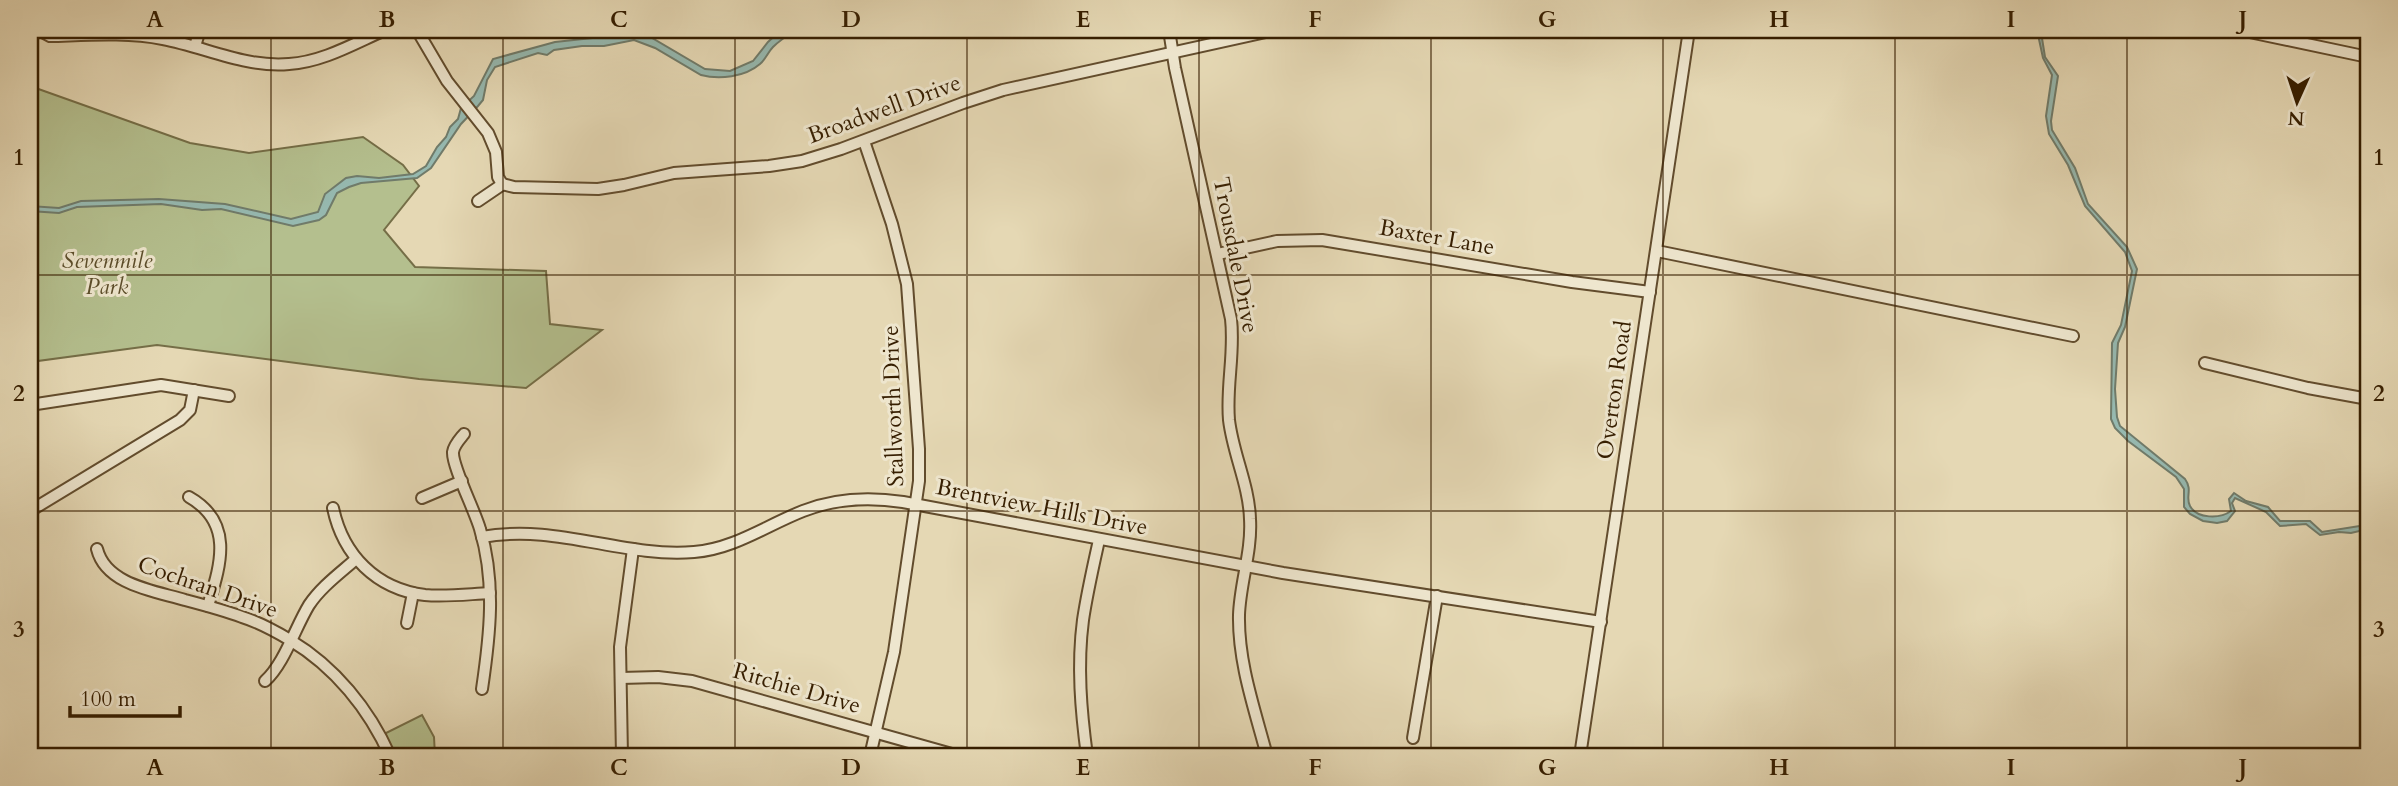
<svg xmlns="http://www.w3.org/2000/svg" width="2398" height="786" font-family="Cardo,serif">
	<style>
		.green { fill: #b4bf8e; stroke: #756e47; stroke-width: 2 }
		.water { fill: #96b9b0; stroke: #707b6a; stroke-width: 2 }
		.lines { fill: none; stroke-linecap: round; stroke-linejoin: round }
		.minor-casing { stroke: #624c2d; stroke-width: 14 }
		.minor { stroke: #eee6ce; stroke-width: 10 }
		.grid { fill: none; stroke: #361e00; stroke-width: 2; stroke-opacity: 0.55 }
		.labels { text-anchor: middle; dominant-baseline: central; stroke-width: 6; stroke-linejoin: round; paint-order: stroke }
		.street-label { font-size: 23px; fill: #361e00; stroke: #eee6ce }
		.park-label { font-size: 23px; font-style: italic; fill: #5c4e2b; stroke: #eee6ce }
		.neatline { fill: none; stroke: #361e00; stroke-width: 2.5 }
		.grid-label { font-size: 23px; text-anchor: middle; font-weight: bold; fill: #361e00 }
	</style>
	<rect width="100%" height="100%" fill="#e5d8b4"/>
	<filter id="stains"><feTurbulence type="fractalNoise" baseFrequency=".00286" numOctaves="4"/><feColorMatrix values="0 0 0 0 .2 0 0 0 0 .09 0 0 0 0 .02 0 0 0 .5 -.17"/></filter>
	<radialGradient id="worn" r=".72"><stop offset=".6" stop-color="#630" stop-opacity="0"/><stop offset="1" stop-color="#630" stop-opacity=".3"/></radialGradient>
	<g class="green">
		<polygon points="30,86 190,143 249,153 363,137 403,165 419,186 384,230 415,267 546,271 550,324 602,330 526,388 419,379 157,345 30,362"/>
		<polygon points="422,715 434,737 435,756 390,756 380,736"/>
	</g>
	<g class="water">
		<path d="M781,30H796C788,35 780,40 773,47C768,52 766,59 760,64C745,77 719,80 701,75L655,48L634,40L604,46H582L554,50L547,55L538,53L495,67L487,80L483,100L478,106L461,124L431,168L417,178L361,183L349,187L337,193L326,215L319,220L293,226L221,209L202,210L161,204L77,207L59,213L30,211V206L59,208L81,201L159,199L225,204L291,219L318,212L325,194L346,178L357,176L379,178L413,174L426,166L437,147L446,137L450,127L458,119L461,108L474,96L493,59L555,42L630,34L652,38L705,69L730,71L753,61L768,42Z"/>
		<path d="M2037,30L2041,32L2045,57L2058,76L2051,121L2052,130L2075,168L2088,204L2127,247L2137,269L2125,327L2118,343L2115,389L2117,417L2120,426L2185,479C2193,490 2185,497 2190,506C2197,519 2220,519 2231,511L2229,499L2234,493L2246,501L2268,507L2280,521H2310L2322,532L2366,525H2368V529L2351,533L2339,532L2320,535L2306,524L2280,526L2266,512L2235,498L2232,503L2235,511L2227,521L2217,523L2203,521L2190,514L2184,507V489L2176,477L2128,441L2115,428L2111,419L2112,343L2121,325L2132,271L2125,252L2085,206L2068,165L2049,134L2046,116L2052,75L2043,58Z"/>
	</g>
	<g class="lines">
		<defs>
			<g id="minor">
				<path d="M39,30L50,36C88,35 126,32 163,39C205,47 246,68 289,64C323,62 355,43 385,30"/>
				<polyline points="417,30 447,81 488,133 496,152 498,177 502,184 514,187 598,189 624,185 674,173 769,166 802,161 841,149 963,103 1003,90 1275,30"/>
				<path d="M1169,30L1175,68L1231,319C1235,353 1226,386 1229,420C1233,454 1249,485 1250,519C1252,552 1240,583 1239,615C1238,663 1255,710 1267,756"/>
				<polyline points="2240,30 2368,57"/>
				<polyline points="195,46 200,30"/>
				<polyline points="864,141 892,224 907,284 919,449 919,481 894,652 870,756"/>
				<polyline points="478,201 503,184"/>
				<polyline points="1657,251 2073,336"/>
				<polyline points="1218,254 1277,241 1322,240 1572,282 1650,292"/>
				<polyline points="2205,363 2308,388 2368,399"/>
				<polyline points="30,405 161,385 229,396"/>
				<path d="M464,434C460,439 454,445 453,452C452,466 475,511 480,529C496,582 490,635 482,689"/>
				<path d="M189,497C235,523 220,566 208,606"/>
				<polyline points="422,498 462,481"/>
				<path d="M333,508C343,555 376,589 425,595C446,597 469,594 490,593"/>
				<polyline points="30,511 180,420 190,410 194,390"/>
				<path d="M482,537C557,523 622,558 694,552C734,549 767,525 803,511C836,498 869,497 903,502L1283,573L1601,622"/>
				<path d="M97,549C106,585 155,591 185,600C204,605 223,610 242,617C258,622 275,631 290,640C335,667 369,709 390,756"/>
				<polyline points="407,623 413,593"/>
				<polyline points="621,678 658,677 692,681 959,756"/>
				<path d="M265,681C284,664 295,628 309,605C321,587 339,574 356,559"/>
				<polyline points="1413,738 1437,596"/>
				<polyline points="622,756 620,647 633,549"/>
				<path d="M1087,756C1081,711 1077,666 1083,620C1087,593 1093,567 1099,540"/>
				<polyline points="1580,756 1689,30"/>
			</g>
		</defs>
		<use href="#minor" class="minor-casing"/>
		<use href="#minor" class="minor"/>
	</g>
	<path class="grid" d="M271,30V756M503,30V756M735,30V756M967,30V756M1199,30V756M1431,30V756M1663,30V756M1895,30V756M2127,30V756M30,275H2368M30,511H2368"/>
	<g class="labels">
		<g class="street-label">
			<text transform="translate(884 109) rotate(-20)">Broadwell Drive</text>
			<text transform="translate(1437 237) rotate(10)">Baxter Lane</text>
			<text transform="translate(1236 255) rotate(79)">Trousdale Drive</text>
			<text transform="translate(1614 390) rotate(-82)">Overton Road</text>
			<text transform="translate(893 406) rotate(-92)">Stallworth Drive</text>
			<text transform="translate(1042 507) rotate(11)">Brentview Hills Drive</text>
			<text transform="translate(208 587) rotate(19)">Cochran Drive</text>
			<text transform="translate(797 688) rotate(16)">Ritchie Drive</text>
		</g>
		<g class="park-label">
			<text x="107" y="260">Sevenmile<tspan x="107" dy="26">Park</tspan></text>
		</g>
	</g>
	<rect width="2398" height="786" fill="none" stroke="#e5d8b4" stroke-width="77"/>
	<g transform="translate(2297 102) rotate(183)" stroke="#eee6ce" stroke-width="5" paint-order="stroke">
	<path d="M0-5L12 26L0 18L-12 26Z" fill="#361e00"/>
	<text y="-10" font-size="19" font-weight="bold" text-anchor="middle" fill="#361e00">N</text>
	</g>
	<path d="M70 706v10h110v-10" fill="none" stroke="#361e00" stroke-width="3.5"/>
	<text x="80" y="706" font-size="21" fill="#361e00" stroke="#eee6ce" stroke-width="5" paint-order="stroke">100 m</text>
	<rect x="38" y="38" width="2322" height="710" class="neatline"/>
	<g class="grid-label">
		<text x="155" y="27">A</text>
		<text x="387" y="27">B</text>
		<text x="619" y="27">C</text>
		<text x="851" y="27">D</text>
		<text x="1083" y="27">E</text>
		<text x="1315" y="27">F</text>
		<text x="1547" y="27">G</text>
		<text x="1779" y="27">H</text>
		<text x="2011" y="27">I</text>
		<text x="2243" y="27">J</text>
		<text x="19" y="165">1</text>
		<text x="2379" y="165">1</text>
		<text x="19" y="401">2</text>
		<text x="2379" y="401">2</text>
		<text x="19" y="637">3</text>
		<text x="2379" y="637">3</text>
		<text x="155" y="775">A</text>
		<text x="387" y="775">B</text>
		<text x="619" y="775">C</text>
		<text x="851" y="775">D</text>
		<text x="1083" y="775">E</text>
		<text x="1315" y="775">F</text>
		<text x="1547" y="775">G</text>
		<text x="1779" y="775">H</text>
		<text x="2011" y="775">I</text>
		<text x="2243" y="775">J</text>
	</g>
	<rect width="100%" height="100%" filter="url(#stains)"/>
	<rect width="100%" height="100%" fill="url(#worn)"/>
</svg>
